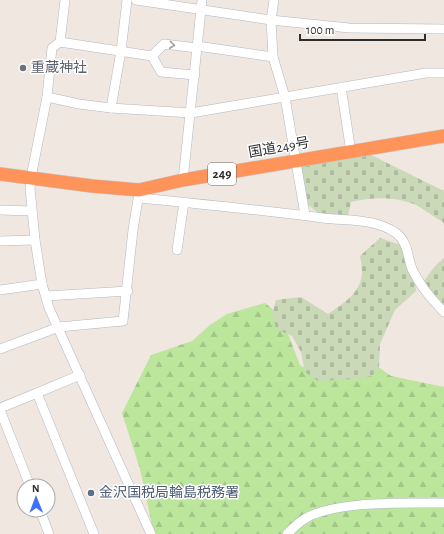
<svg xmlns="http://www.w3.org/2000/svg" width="444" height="534" font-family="'Alegreya Sans','Noto Sans JP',sans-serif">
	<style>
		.forest { fill: url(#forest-firs) }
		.cemetery { fill: url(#cemetery-stones) }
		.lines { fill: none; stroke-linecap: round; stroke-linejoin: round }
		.minor-casing { stroke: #b3b7c1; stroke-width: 10 }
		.highway-casing { stroke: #c8c8c8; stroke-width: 14 }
		.minor { stroke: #fff; stroke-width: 9 }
		.highway { stroke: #ff945b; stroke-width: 13 }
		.oneway { stroke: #a0a0a0 }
		.worship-dot { fill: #6b7280; stroke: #fff; stroke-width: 1.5 }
		.service-dot { fill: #5c6f8a; stroke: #fff; stroke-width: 1.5 }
		.labels { text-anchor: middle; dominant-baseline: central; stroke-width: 3; stroke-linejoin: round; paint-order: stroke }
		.shield { fill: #fff; stroke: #6c6c6c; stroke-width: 1 }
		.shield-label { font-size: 13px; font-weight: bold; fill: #2d2d2d }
		.worship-label { font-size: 14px; fill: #5b616d; stroke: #fff; text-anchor: start }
		.street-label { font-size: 14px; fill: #2d2d2d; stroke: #fff }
		.service-label { font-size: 14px; fill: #4e5e75; stroke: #fff; text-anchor: start }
	</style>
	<defs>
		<pattern id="forest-firs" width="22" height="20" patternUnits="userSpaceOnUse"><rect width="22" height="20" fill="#bbe69c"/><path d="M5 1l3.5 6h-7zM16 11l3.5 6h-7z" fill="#a1c687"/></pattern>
		<pattern id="cemetery-stones" width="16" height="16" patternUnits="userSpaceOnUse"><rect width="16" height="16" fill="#cad9b7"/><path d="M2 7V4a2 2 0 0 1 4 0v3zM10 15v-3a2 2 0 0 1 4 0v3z" fill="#aebb9e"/></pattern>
	</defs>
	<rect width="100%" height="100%" fill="#efe7e0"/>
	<polygon class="forest" points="265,303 281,316 300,365 320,376 374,364 391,376 444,387 444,534 154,534 140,469 122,413 151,355 192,341 210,325 227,314"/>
	<g class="cemetery">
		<path d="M371,155L444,191V225L443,222C434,217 425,210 416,205C395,196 372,197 351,202L347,220L319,214L304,201L300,167Z"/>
		<path d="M380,238L407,247L412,256L416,291L395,310L380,344L379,367L372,376L353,379L318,381L305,372L301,352L292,336L276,329L272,314L276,300L301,297L328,314C343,304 362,292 362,272C362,267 361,261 360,256Z"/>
		<polygon points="444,258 444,308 429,292 424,281 435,266"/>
	</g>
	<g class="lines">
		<defs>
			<g id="minor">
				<polyline points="65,0 60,42 52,48 47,97 32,172 30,188 35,240 42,284 49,308 151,534"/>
				<polyline points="136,0 271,20 349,28 444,29"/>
				<polyline points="274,0 271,20 273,57 285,97 305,215"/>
				<polyline points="60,42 152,56 161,72 195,75"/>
				<polyline points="197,46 273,57"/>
				<polyline points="152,56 164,44 197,48"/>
				<polyline points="341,87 351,152"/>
				<polyline points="47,97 79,104 111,108 191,113 426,73 444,73"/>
				<polyline points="111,108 121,51 127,0"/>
				<polyline points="183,180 202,0"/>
				<path d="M139,198C200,204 262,210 323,218C348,221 374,218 396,233C409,243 407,258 413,271C421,287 432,300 444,312"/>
				<polyline points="0,210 32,211"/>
				<polyline points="0,241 35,240"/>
				<polyline points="177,250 184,202"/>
				<polyline points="0,290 42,284"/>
				<polyline points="46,296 128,291"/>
				<polyline points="0,349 59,327 123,321 133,230 139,193"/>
				<polyline points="37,393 94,534"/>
				<polyline points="0,408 37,393 80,375"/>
				<polyline points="0,410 30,486"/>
				<polyline points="40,510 49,534"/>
				<path d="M287,534C292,529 297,524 303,520C332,500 409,503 444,503"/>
			</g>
			<polyline id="highway" points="0,174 92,186 139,190 183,180 444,136"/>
		</defs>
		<use href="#minor" class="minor-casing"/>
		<use href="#highway" class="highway-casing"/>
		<use href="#minor" class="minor"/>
		<use href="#highway" class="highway"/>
	</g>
	<defs><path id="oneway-chevron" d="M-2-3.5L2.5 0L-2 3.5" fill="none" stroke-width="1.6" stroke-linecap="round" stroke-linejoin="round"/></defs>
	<use class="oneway" href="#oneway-chevron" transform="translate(172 45) rotate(6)"/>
	<circle class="worship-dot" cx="23" cy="68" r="4"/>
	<circle class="service-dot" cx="91" cy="493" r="4"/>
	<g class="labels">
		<rect class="shield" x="208" y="163" width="28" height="22" rx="3"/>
		<g class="shield-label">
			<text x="222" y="174">249</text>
		</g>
		<g class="worship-label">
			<text x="31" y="68">重蔵神社</text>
		</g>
		<g class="street-label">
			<text transform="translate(279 148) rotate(-10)">国道249号</text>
		</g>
		<g class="service-label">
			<text x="99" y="493">金沢国税局輪島税務署</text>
		</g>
	</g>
	<g transform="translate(36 498) rotate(359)"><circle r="19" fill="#ffffff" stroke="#ababab"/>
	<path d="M0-3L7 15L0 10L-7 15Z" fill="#3d71ff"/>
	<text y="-6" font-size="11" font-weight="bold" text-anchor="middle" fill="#2d2d2d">N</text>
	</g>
	<path d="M300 34v6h125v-6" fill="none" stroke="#2d2d2d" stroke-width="2"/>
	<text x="306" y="34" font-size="12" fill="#2d2d2d" stroke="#ffffff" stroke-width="3" paint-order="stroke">100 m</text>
</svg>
